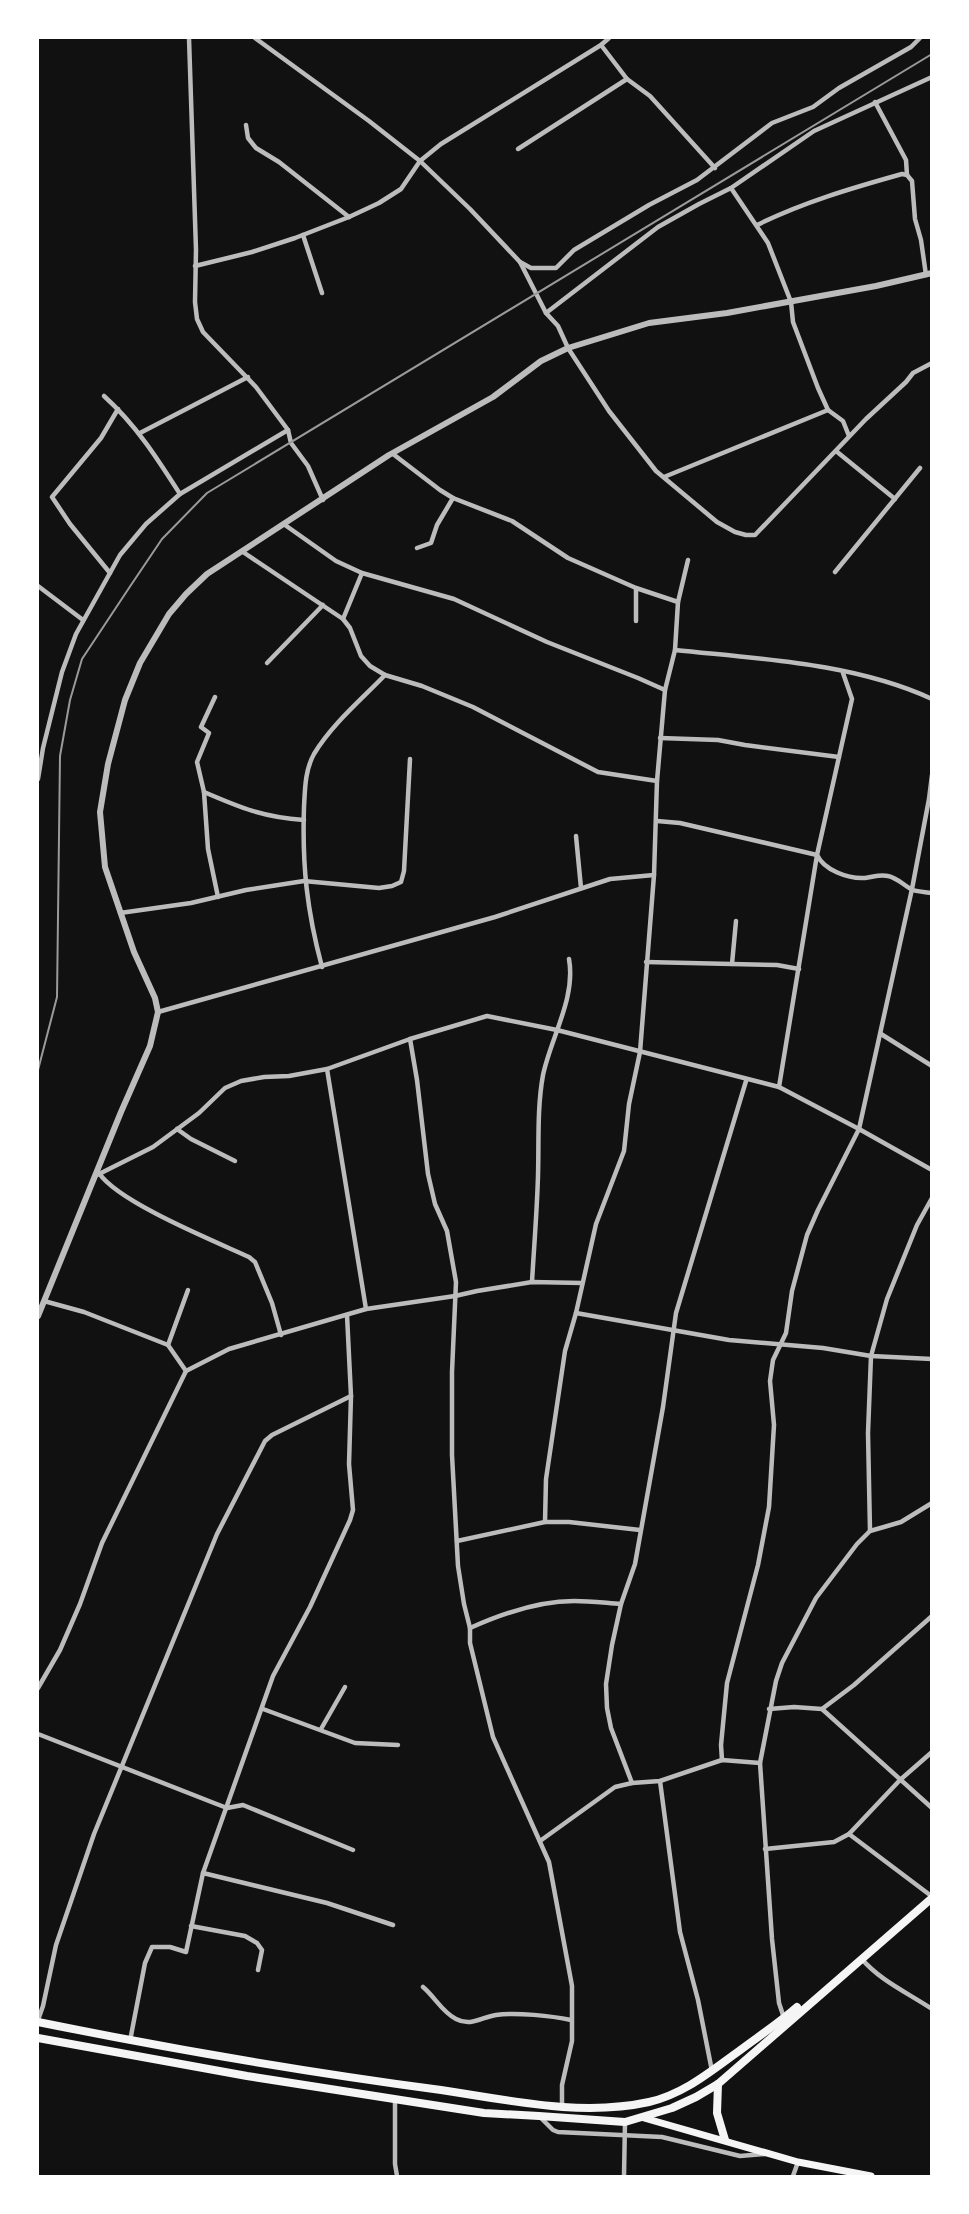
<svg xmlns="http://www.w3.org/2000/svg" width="969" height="2214" font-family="'Exo 2',sans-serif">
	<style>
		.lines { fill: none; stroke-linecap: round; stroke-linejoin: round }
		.minor { stroke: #bcbcbc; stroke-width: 4.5 }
		.tertiary { stroke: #bcbcbc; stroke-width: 6 }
		.secondary { stroke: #f5f5f5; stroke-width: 7 }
		.primary { stroke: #f5f5f5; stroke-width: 8 }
		.rail { stroke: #9a9a9a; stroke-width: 2 }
	</style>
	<rect width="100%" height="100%" fill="#111"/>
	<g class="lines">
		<g class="minor">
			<polyline points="189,38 196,250 195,302 197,319 203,332 256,387 288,430 291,443 308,466 323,500"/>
			<polyline points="255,38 369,121 420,161 470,209 520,262 546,313 558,326 568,348 609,411 656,471 717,522 735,532 746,535 755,535 866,419 906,382 913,373 932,363"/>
			<polyline points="601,45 627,79 650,96 715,168"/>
			<polyline points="875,102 906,160 907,175"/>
			<polyline points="246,125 248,138 256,148 279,162 349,217"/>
			<polyline points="518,149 627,79"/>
			<polyline points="731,188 768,243 791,302 793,322 818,388 828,410 843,421 849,436"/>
			<path d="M757,225C804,202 852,188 902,174L907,175L912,181L915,219L921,240L926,275"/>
			<polyline points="303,235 322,293"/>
			<polyline points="520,262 531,268 556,268 574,250 649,205 697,180 772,123 813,107 839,88 911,47 920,38"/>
			<polyline points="195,266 252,252 295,238 349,217 379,203 401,189 420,161 441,144 601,45 609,38"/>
			<polyline points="546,313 658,227 699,204 731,188 814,131 932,77"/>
			<path d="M104,396C136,425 157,458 180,494"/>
			<polyline points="140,433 248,377"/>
			<polyline points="836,451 895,499"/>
			<polyline points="393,454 440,490 453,498 512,521 568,558 636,588 678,602"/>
			<polyline points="664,477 828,410"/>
			<polyline points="285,525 336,561 362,573 454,599 547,642 638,678 665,690"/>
			<polyline points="417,548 431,543 437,525 453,498"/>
			<polyline points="243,552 343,619 350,628 361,656 370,666 385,675 422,686 473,707 598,772 657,781"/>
			<polyline points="835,572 920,468"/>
			<polyline points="110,573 70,524 52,497 101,438 118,409"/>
			<polyline points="38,586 83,620"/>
			<polyline points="636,588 636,621"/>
			<polyline points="343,619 362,573"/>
			<path d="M675,650C760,659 854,663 932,699"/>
			<polyline points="267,663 323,605"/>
			<polyline points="215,697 201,727 209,733 197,762 204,792 208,849 218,897"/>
			<polyline points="660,738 718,740 745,745 839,757"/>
			<polyline points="38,779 43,748 62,672 76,634 120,555 146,524 180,494 288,430"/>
			<path d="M204,792C241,808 263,817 304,820"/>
			<path d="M657,821L680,823L817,855C824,870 848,879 865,878C873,877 880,874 888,876C898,878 904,886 913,890C918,892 926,892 932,893"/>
			<polyline points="576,836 581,888"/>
			<polyline points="120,913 191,903 246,890 304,881 379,888 392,886 401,882 404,871 410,759"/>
			<polyline points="646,962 777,965 799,969"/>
			<polyline points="732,964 736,921"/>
			<path d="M322,967C307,911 302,866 304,807C305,789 305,770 314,754C332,724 362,699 385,675"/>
			<polyline points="158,1012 495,917 610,879 654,875"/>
			<polyline points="881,1034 932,1066"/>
			<polyline points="410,1039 417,1080 428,1174 435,1204 447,1231 456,1282 452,1372 452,1455 458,1566 464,1604 470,1628 470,1643 493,1737 549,1862 572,1986 572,2041 562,2085 562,2107"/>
			<polyline points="327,1069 366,1309"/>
			<polyline points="779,1087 817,855 852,699 843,673"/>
			<polyline points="177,1129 191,1139 235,1161"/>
			<path d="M99,1173C118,1202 214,1241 249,1257L255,1262L272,1303L281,1335"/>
			<polyline points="97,1175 153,1147 199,1113 225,1088 241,1081 264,1077 289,1076 327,1069 410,1039 487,1016 557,1030 779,1087 859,1129 932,1170"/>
			<path d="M532,1282C534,1247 537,1211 538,1176C539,1142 537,1108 543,1075C551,1037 576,998 569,959"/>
			<polyline points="44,1301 84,1312 168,1345 186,1371"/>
			<polyline points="576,1313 729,1340 823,1348 871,1356 932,1359"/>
			<polyline points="168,1345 188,1290"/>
			<polyline points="545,1522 546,1479 565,1351 576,1313 596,1224 624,1151 629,1104 640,1052 654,875 657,781 665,690 675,650 678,602 688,560"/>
			<polyline points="870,1531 868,1433 871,1356 887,1299 917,1225 932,1198"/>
			<polyline points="457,1541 545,1522 569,1522 640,1530"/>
			<path d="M470,1628C501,1614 540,1601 574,1601C590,1601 606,1603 621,1604"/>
			<polyline points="38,1688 60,1650 80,1604 102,1543 186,1371 229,1349 366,1309 455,1296 477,1291 532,1282 582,1283"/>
			<polyline points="263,1709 355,1743 398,1745"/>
			<polyline points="769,1709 794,1707 822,1709 932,1808"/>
			<polyline points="822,1709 854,1685 932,1616"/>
			<polyline points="321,1729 345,1687"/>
			<polyline points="38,1734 214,1803 227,1808 243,1805 353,1850"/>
			<polyline points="722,1760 721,1745 727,1683 758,1565 769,1507 774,1425 770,1381 773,1360 786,1333 792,1291 807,1235 818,1210 859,1129 912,889 929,799 932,775"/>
			<polyline points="660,1781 680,1932 698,2000 712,2071"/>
			<polyline points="632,1783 611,1728 607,1708 606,1684 612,1645 621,1604 635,1564 663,1407 676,1313 746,1081"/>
			<polyline points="849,1834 930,1895"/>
			<polyline points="540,1841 615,1787 632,1783 660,1781 722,1760 760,1763"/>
			<polyline points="765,1849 834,1842 849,1834 900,1780 932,1752"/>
			<polyline points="203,1873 327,1903 393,1925"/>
			<polyline points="191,1926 245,1936 257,1943 262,1950 258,1970"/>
			<path d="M861,1958C879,1980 908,1993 932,2009"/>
			<path d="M423,1987C435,1997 442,2012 456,2019C471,2027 482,2017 496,2015C516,2012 552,2016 571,2020"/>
			<polyline points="784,2018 779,2003 772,1939 760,1763 776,1681 782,1663 816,1598 857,1544 870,1531 901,1522 932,1503"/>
			<polyline points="38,2020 43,2006 56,1945 94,1834 217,1534 265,1441 272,1435 351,1396"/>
			<polyline points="130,2041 145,1963 152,1947 170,1947 186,1952 203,1873 273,1676 310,1607 350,1520 353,1510 349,1464 351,1396 347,1315"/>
			<polyline points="395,2099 395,2164 397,2176"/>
			<polyline points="539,2116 553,2130 558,2132 662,2137 740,2156 765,2154"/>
			<polyline points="624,2176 625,2122"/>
			<polyline points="793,2176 798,2162"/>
		</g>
		<polyline class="tertiary" points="38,1316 121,1112 150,1046 158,1012 155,998 134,952 105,867 100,812 108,764 125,700 140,663 169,614 186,594 207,574 389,455 493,397 541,361 568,348 649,323 727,313 876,286 932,273"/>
		<polyline class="secondary" points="644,2118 798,2162 871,2176"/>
		<g class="primary">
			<path d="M38,2022C171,2049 306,2072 441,2090C509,2100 581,2117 649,2102C684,2094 711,2071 739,2051C759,2036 779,2023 797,2007"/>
			<polyline points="38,2038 247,2076 484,2113 539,2116 625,2122 672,2108 696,2097 718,2084 932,1898"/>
			<polyline points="718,2084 717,2113 725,2140"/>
		</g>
		<polyline class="rail" points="38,1070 57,997 60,756 70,700 82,659 129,588 162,539 207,493 932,54"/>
	</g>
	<rect width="969" height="2214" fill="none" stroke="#ffffff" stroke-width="78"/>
</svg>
